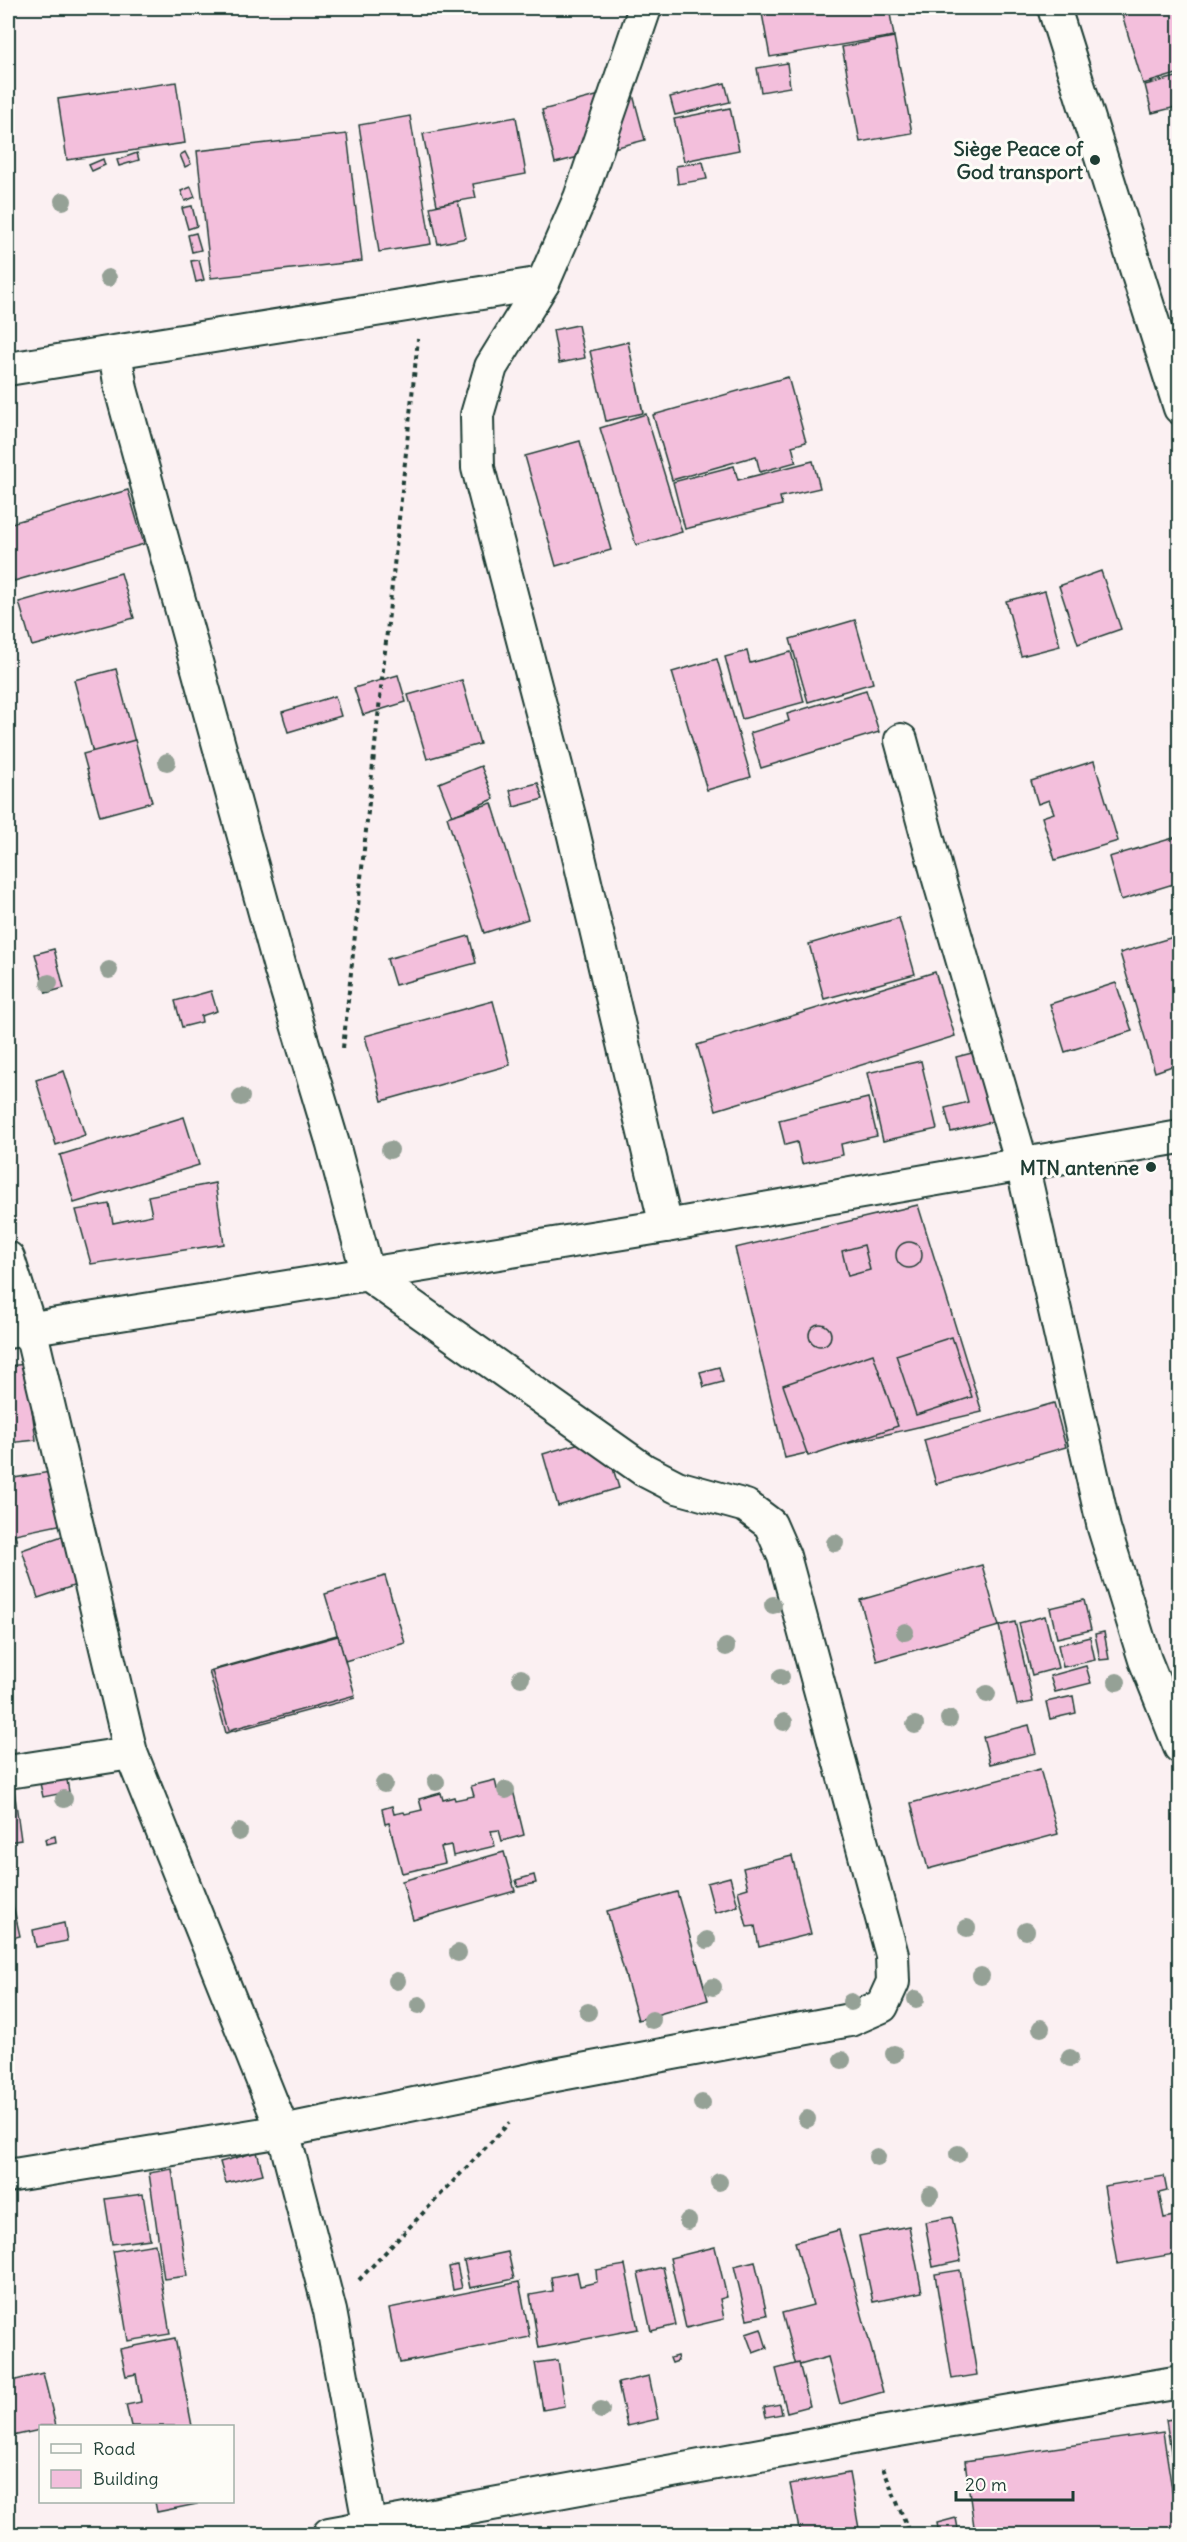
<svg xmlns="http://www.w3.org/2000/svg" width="1187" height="2542" font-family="Delius,sans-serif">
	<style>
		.building { fill: #f3bfdc; stroke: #1f3d34; stroke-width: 1.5 }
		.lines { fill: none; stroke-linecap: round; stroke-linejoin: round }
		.minor-casing { stroke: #1f3d34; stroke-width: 36 }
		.path { stroke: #1f3d34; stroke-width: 4; stroke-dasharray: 4.5 4.5; stroke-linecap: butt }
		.minor { stroke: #fdfcf7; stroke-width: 32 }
		.tree { fill: #95a196 }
		.poi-dot { fill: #1f3d34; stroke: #fdfcf7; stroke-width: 2 }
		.labels { text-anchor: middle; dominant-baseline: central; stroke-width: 6; stroke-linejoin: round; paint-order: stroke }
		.poi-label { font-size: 20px; font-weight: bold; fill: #1f3d34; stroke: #fdfcf7; text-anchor: end }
	</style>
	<rect width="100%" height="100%" fill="#fbf0f2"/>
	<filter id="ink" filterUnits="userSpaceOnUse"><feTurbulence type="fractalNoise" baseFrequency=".0167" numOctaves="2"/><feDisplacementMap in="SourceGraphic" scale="12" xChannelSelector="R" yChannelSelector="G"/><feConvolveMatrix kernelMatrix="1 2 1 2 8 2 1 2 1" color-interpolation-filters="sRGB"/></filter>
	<g filter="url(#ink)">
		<g class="building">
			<polygon points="761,8 889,8 894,36 770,57"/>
			<polygon points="1120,8 1180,8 1180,73 1143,84"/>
			<polygon points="894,37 912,133 860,142 842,47"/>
			<polygon points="787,63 790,87 761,92 757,68"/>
			<polygon points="1180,76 1180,106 1152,113 1145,85"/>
			<polygon points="176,82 185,143 67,160 58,99"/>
			<polygon points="725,83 730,102 675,115 670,97"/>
			<polygon points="631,87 645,140 555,163 542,110"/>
			<polygon points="730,108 739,150 684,161 674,119"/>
			<polygon points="410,116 431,244 379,252 359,125"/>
			<polygon points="516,117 526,174 473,184 476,198 437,205 423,134"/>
			<polygon points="347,134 362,261 211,278 197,151"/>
			<polygon points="185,152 191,164 185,167 180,155"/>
			<polygon points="137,153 139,160 119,166 117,160"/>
			<polygon points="103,159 105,165 92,171 89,165"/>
			<polygon points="703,162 707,179 678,184 676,166"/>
			<polygon points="191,187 195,197 185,201 181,191"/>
			<polygon points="458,201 466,238 438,244 430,207"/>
			<polygon points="192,206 197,226 188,229 182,208"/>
			<polygon points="196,233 201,250 192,252 188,235"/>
			<polygon points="199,260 204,280 196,282 191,261"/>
			<polygon points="578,325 585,358 559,363 553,330"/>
			<polygon points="628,342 643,413 606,421 590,351"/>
			<polygon points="788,377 806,442 792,446 796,462 760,472 756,456 672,480 653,415"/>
			<polygon points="646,414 682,532 636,545 600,428"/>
			<polygon points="580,441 611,550 556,566 525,456"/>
			<polygon points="813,461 820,488 780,497 782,505 685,529 673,482 734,466 738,480"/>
			<polygon points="128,490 144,544 14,581 8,558 8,524"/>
			<polygon points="1101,571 1121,629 1078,644 1059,586"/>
			<polygon points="121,573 134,618 32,646 19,602"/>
			<polygon points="1045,591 1060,646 1021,656 1006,601"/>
			<polygon points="855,620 873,683 808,702 790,639"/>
			<polygon points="747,651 750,663 791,652 804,702 742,719 725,657"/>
			<polygon points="717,659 751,777 707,790 672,672"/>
			<polygon points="116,669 135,742 93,753 74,680"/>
			<polygon points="398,675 406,702 363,715 354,688"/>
			<polygon points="462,680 480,744 427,759 408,695"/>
			<polygon points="866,690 879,732 761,768 750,733 789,721 787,714"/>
			<polygon points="335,696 341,716 288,732 282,712"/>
			<polygon points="135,740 152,802 100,816 83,754"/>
			<polygon points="1094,761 1118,841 1055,860 1042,817 1054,813 1049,800 1038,804 1031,781"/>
			<polygon points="481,766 494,799 452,816 439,783"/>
			<polygon points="538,783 543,799 514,807 510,790"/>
			<polygon points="492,803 528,919 484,933 447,817"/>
			<polygon points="1180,836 1180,882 1121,900 1109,857"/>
			<polygon points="899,918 915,974 824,999 809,944"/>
			<polygon points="1180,935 1180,1068 1178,1064 1155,1072 1120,953"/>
			<polygon points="469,936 476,963 395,985 387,959"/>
			<polygon points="54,949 64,988 46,993 35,954"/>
			<polygon points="935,972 955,1036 716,1110 697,1045"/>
			<polygon points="1116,983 1132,1031 1065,1052 1050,1004"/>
			<polygon points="211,991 217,1011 201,1016 202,1022 182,1027 175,1001"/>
			<polygon points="493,1001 510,1065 382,1101 365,1036"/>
			<polygon points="976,1052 994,1121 951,1132 945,1108 968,1102 956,1057"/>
			<polygon points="921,1061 937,1129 883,1141 867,1073"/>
			<polygon points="64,1071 85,1135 56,1145 36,1080"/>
			<polygon points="868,1098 877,1136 841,1144 843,1155 802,1164 797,1142 785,1145 779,1120"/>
			<polygon points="184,1117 199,1165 74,1203 60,1155"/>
			<polygon points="215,1183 224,1244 91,1264 76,1210 109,1204 113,1223 152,1215 148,1196"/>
			<polygon points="918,1205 982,1412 785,1458 735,1248"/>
			<circle cx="909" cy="1255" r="13"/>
			<polygon points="864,1245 870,1270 848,1276 842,1251"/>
			<polygon points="1180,1258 1180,1294 1170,1260"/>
			<circle cx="820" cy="1335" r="11"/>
			<polygon points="952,1337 972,1397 916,1415 896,1355"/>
			<polygon points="873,1354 898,1426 808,1456 783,1385"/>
			<polygon points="26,1364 36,1440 8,1443 8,1366"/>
			<polygon points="719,1367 723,1382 704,1387 700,1372"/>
			<polygon points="1054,1403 1066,1447 936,1484 924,1440"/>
			<polygon points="603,1436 619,1488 558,1506 543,1454"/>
			<polygon points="62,1470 73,1522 15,1534 17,1543 8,1544 8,1479"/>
			<polygon points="68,1534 85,1582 38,1598 22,1550"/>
			<polygon points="982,1565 999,1626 877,1661 860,1600"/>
			<polygon points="385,1576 405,1643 345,1661 325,1594"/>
			<polygon points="1084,1600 1091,1630 1057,1638 1050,1608"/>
			<polygon points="1045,1616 1058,1668 1032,1675 1019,1623"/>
			<polygon points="1015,1622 1033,1702 1017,1705 999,1626"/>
			<polygon points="1104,1632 1109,1659 1100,1660 1095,1634"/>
			<polygon points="337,1635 355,1698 226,1733 209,1671"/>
			<polygon points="338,1636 355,1695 229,1730 212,1671"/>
			<polygon points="1090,1637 1095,1660 1063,1667 1058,1645"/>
			<polygon points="1086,1666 1091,1683 1055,1692 1050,1676"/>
			<polygon points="1073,1696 1076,1713 1050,1719 1046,1702"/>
			<polygon points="1029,1725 1036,1753 990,1764 983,1737"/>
			<polygon points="65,1768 69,1792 43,1797 38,1774"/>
			<polygon points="1040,1769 1058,1834 928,1869 911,1803"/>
			<polygon points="8,1775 12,1775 21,1840 8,1842"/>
			<polygon points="495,1780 497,1789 512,1786 524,1835 502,1841 499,1830 491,1831 495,1846 453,1856 451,1845 441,1847 445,1863 402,1873 389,1823 385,1824 382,1809 392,1806 394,1814 404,1812 405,1814 422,1810 419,1799 441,1793 443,1800 454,1797 455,1800 474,1796 471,1786"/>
			<polygon points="55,1836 56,1842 46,1844 45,1839"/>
			<polygon points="504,1852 515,1891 413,1920 402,1881"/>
			<polygon points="792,1856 811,1934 759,1947 755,1926 747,1927 738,1891 748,1888 743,1868"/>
			<polygon points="534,1875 536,1883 518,1887 516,1880"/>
			<polygon points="730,1877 738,1906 715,1913 707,1883"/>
			<polygon points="8,1883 20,1936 8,1939"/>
			<polygon points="677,1892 708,2000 638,2020 607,1911"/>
			<polygon points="64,1923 67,1941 36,1947 33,1930"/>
			<polygon points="257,2152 263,2174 226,2183 220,2162"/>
			<polygon points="172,2169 187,2276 164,2279 149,2173"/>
			<polygon points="1164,2176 1167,2191 1159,2193 1164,2218 1174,2216 1180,2253 1117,2264 1104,2186"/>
			<polygon points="143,2194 150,2239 112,2244 105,2199"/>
			<polygon points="952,2217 961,2261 933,2267 925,2222"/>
			<polygon points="909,2226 922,2292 873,2302 859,2236"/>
			<polygon points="839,2230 883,2392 840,2404 828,2357 796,2366 782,2313 813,2305 795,2242"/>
			<polygon points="155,2244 170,2334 128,2341 113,2251"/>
			<polygon points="715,2247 727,2297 720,2299 724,2319 686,2328 670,2258"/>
			<polygon points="508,2252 514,2279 470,2288 464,2261"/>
			<polygon points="755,2261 767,2315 747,2319 734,2266"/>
			<polygon points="457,2265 462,2288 453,2290 449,2267"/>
			<polygon points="625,2265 638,2329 539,2348 530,2295 553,2291 551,2277 577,2272 580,2286 597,2282 596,2270"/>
			<polygon points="663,2267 676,2325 651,2331 638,2273"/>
			<polygon points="960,2270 977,2375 952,2379 935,2274"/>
			<polygon points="519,2282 530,2337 400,2363 389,2308"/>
			<polygon points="761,2329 767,2348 753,2353 746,2334"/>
			<polygon points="175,2338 192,2426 131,2426 126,2405 141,2402 136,2374 126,2376 120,2349"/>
			<polygon points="677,2356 678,2361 672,2363 670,2358"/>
			<polygon points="558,2360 565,2406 543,2410 535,2363"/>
			<polygon points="799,2363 810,2406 787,2412 776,2369"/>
			<polygon points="43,2373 56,2426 40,2426 40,2430 8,2437 8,2382"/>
			<polygon points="649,2376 658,2419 627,2426 618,2383"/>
			<polygon points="780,2404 782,2414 766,2417 764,2407"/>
			<polygon points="1180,2418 1180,2509 1166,2420"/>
			<polygon points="1163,2432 1179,2534 975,2534 965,2461"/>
			<polygon points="849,2473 860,2534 800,2534 790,2484"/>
			<polygon points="155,2502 196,2502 197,2504 157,2512"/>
			<polygon points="956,2518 959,2534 939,2534 937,2523"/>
		</g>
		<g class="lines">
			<defs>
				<g id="minor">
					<polyline points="645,8 580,198 543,283 491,367 477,415 478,468 572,827 666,1226"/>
					<polyline points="1054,8 1180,408"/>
					<polyline points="8,369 543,283"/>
					<polyline points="901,740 938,876 1022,1164 1104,1528 1145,1660 1180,1747"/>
					<polyline points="8,1258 30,1328 131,1753 283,2131 330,2311 371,2534"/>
					<polyline points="8,1332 666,1226 1180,1137"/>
					<polyline points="8,1772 131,1753"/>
					<polyline points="8,2176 283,2131 555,2075 850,2020 882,2006 893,1982 892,1955 784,1556 770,1524 746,1506 677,1487 644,1470 368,1275 333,1144 281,971 121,389 115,352"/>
					<polyline points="329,2534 869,2435 1180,2382"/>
				</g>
			</defs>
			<use href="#minor" class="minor-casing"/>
			<g class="path">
				<polyline points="343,1048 418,339"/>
				<polyline points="359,2280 509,2123"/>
				<polyline points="883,2468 910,2534"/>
			</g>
			<use href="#minor" class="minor"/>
		</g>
		<g class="tree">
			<circle cx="63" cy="201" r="9"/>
			<circle cx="108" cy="278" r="9"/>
			<circle cx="167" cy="762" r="9"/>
			<circle cx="109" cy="970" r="9"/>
			<circle cx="49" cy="983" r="9"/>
			<circle cx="241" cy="1097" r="9"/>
			<circle cx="390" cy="1150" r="9"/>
			<circle cx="835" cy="1543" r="9"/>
			<circle cx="773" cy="1605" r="9"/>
			<circle cx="905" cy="1632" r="9"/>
			<circle cx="726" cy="1647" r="9"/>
			<circle cx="781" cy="1677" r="9"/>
			<circle cx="521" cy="1678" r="9"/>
			<circle cx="1117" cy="1682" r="9"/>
			<circle cx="987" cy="1694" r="9"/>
			<circle cx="949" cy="1719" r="9"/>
			<circle cx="784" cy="1722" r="9"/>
			<circle cx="915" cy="1725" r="9"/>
			<circle cx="436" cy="1782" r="9"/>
			<circle cx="384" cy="1784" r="9"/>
			<circle cx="506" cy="1790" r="9"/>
			<circle cx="64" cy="1799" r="9"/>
			<circle cx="239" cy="1832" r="9"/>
			<circle cx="967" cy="1928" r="9"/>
			<circle cx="1026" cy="1931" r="9"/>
			<circle cx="707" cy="1940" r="9"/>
			<circle cx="458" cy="1953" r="9"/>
			<circle cx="981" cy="1976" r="9"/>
			<circle cx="397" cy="1981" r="9"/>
			<circle cx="713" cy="1987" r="9"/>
			<circle cx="916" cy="1999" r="9"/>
			<circle cx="851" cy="2002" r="9"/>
			<circle cx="419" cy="2005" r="9"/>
			<circle cx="588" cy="2012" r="9"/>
			<circle cx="652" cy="2020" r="9"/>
			<circle cx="1041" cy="2028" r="9"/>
			<circle cx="894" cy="2054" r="9"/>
			<circle cx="1070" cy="2058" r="9"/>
			<circle cx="842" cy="2060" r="9"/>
			<circle cx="702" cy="2103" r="9"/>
			<circle cx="807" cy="2119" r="9"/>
			<circle cx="958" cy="2154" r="9"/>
			<circle cx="877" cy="2157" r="9"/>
			<circle cx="719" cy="2182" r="9"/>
			<circle cx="930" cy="2195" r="9"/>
			<circle cx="688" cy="2221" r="9"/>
			<circle cx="601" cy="2410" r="9"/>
		</g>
	</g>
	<g class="poi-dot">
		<circle cx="1095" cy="160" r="6"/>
		<circle cx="1151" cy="1167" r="6"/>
	</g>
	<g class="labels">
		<g class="poi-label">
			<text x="1083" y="148">Siège Peace of<tspan x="1083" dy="23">God transport</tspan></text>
			<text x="1139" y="1167">MTN antenne</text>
		</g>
	</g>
	<rect width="1187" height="2542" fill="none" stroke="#fdfcf7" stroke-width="30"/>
	<rect x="15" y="15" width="1157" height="2512" fill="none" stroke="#1f3d34" stroke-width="2" filter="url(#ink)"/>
	<rect x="39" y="2425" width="195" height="78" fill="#fdfcf7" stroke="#a4b0a9" stroke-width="1.5"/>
	<rect x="51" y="2444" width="30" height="9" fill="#fdfcf7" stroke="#a4b0a9" stroke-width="1.5"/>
	<text x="93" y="2455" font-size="18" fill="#1f3d34">Road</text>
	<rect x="51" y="2470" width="30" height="18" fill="#f3bfdc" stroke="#a4b0a9" stroke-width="1.5"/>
	<text x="93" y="2485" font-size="18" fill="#1f3d34">Building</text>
	<path d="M956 2491v9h117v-9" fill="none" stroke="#1f3d34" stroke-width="3"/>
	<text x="965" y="2491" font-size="18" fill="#1f3d34" stroke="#fdfcf7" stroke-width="4.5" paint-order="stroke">20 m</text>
</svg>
